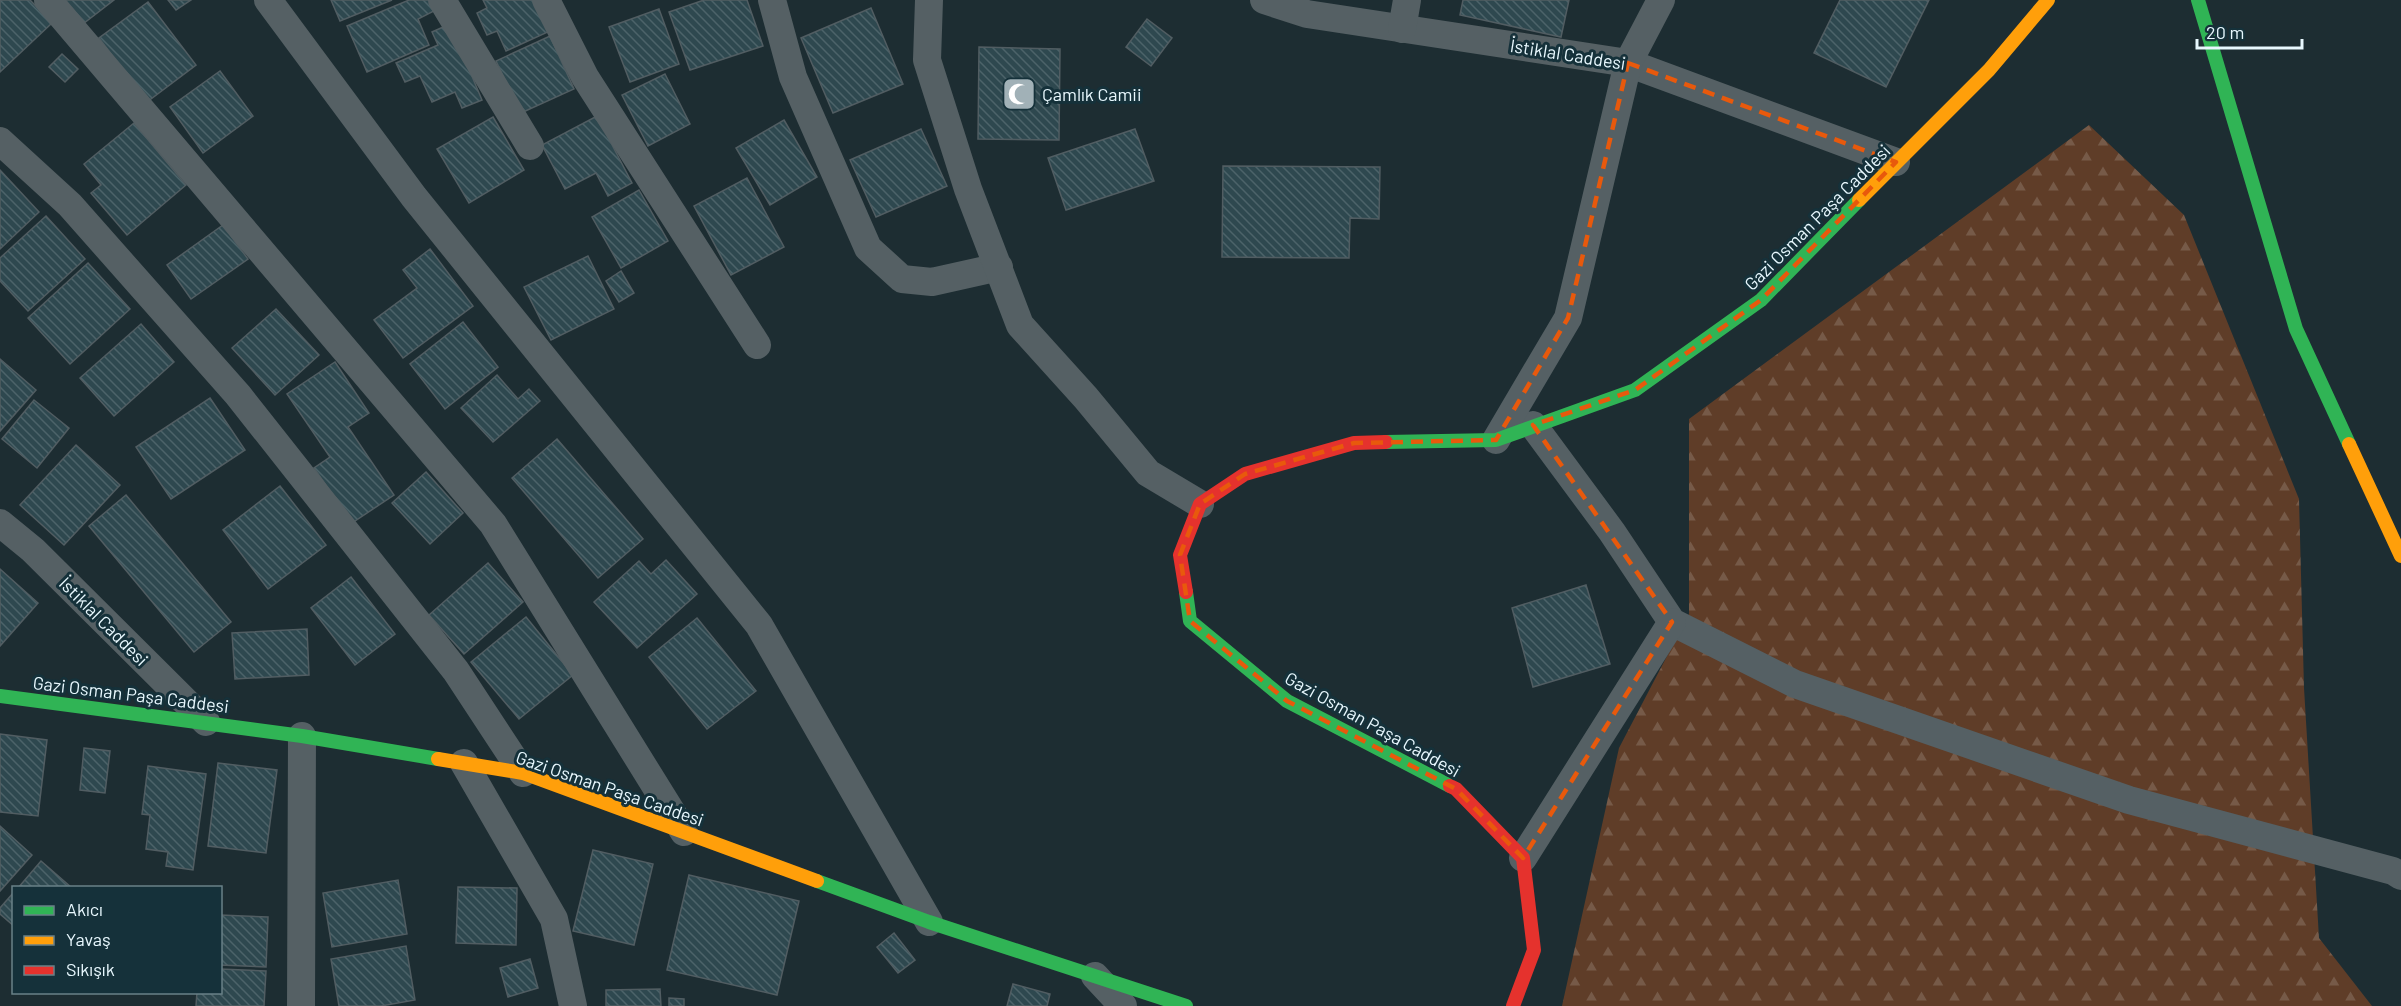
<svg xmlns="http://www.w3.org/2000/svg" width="2401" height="1006" font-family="Barlow,sans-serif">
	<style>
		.forest { fill: url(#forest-firs) }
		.building { fill: url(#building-back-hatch); stroke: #515d62; stroke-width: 1.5 }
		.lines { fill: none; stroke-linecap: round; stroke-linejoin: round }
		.street { stroke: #556064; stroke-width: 28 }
		.fast { stroke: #30b455; stroke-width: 14 }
		.slow { stroke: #ff9f0a; stroke-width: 14 }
		.jam { stroke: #e5322d; stroke-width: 14 }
		.marked { fill: none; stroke: #e8590c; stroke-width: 4.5; stroke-dasharray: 12 8; stroke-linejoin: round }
		.labels { text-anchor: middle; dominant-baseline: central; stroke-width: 6; stroke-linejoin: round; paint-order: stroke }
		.street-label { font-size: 18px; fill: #e8f8fe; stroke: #15313a }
		.poi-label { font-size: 18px; fill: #e8f8fe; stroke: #15313a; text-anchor: start }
	</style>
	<defs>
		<pattern id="forest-firs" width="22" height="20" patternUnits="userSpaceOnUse" patternTransform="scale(1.5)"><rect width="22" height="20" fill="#5f3d28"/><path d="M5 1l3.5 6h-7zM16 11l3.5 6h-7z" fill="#765a48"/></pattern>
		<pattern id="building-back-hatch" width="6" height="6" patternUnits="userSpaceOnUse" patternTransform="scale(1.5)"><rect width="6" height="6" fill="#2e484f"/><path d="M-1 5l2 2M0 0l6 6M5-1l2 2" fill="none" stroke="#4c6369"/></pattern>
	</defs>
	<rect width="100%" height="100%" fill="#1d2d32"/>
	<polygon class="forest" points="2089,125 2184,215 2299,499 2304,688 2319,938 2372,1006 1562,1006 1619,748 1689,614 1689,419"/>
	<g class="building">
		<polygon points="0,0 30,0 52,23 0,72"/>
		<polygon points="59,0 114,0 79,27"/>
		<polygon points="168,0 191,0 176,10"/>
		<polygon points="331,0 392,0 340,21"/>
		<polygon points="409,0 430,0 434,11 418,19 429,45 367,72 347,26"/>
		<polygon points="483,0 535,0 550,31 506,51 497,31 487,35 477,13 487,8"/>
		<polygon points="704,0 747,0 763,46 690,70 669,12"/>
		<polygon points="1463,0 1569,0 1561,37 1460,15"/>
		<polygon points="1840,0 1929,0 1886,87 1814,53"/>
		<polygon points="148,2 196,65 147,102 99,38"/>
		<polygon points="871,8 903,84 833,113 801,38"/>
		<polygon points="659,9 679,64 630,82 609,27"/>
		<polygon points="1147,19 1172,38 1151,66 1126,47"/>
		<polygon points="450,24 482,100 462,108 455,92 432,102 420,76 405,82 396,63 438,45 432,32"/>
		<polygon points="550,36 574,89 521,113 496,61"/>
		<polygon points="979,47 1060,49 1059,140 978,139"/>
		<polygon points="62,54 78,69 65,82 49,67"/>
		<polygon points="220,71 253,116 203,153 170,107"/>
		<polygon points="665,74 690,124 648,146 622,95"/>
		<polygon points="597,116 632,183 608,196 596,173 565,189 542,145"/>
		<polygon points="493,117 524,170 469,203 437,149"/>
		<polygon points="784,120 817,177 770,205 736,148"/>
		<polygon points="134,123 186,185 127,235 91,193 101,185 84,164"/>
		<polygon points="921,129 947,186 876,217 850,160"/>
		<polygon points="1135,129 1154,181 1066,210 1048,158"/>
		<polygon points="1223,166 1380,167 1379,219 1350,218 1349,258 1222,257"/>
		<polygon points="0,170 39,212 0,249"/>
		<polygon points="747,178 784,247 731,275 694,206"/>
		<polygon points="639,190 668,241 621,268 592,217"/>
		<polygon points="46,216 85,259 28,311 0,281 0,258"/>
		<polygon points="223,225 248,259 191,299 167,265"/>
		<polygon points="430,249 473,306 403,358 374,320 417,288 403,270"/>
		<polygon points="588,256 614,309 551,340 524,287"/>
		<polygon points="88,263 130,309 70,364 28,318"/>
		<polygon points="621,271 634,293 619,302 606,281"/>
		<polygon points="276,309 319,355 275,395 232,348"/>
		<polygon points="463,322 498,367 445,409 410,364"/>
		<polygon points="141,324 174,362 114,416 80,378"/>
		<polygon points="0,359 36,390 0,431"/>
		<polygon points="335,362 369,413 348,427 394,495 352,523 314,468 330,457 287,394"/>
		<polygon points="497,375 518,399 529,389 540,401 493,442 461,408"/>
		<polygon points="210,398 245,450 171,499 136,447"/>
		<polygon points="34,400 69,428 37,468 2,439"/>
		<polygon points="557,439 643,539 598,578 512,478"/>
		<polygon points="76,445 120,485 64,545 20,505"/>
		<polygon points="426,472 463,513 430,544 392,503"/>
		<polygon points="280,486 326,545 268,589 223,530"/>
		<polygon points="126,495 231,622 194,652 89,526"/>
		<polygon points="666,560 697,594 637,648 594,602 639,561 651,574"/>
		<polygon points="488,563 523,602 464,654 429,615"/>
		<polygon points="0,569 38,603 0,646"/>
		<polygon points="351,577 395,634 355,665 311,608"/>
		<polygon points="1586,585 1610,664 1533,687 1512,608"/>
		<polygon points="526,617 573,675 519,719 471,662"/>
		<polygon points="697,618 756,691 707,729 649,657"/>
		<polygon points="307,629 309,675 235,679 232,633"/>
		<polygon points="0,734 47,740 38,816 0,812"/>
		<polygon points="84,748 110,751 105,793 80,790"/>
		<polygon points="218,763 277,770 266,853 208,846"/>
		<polygon points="148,766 206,774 193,870 166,866 168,852 146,849 150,815 142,814"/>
		<polygon points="0,826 32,855 0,891"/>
		<polygon points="593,850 653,864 634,945 573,931"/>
		<polygon points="41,861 72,888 18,888"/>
		<polygon points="689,875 799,901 777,995 667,970"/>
		<polygon points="398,880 407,934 332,947 323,893"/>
		<polygon points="458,887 517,888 516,945 456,943"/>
		<polygon points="14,892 14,926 0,914 0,908"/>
		<polygon points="220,915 268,917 266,967 220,965"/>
		<polygon points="894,933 915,960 898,973 877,947"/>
		<polygon points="406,946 415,1000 381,1006 339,1006 331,959"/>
		<polygon points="530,959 538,988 508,997 500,968"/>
		<polygon points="220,969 266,971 264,1006 196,1006 197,992 220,992"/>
		<polygon points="1013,984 1050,994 1047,1006 1007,1006"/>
		<polygon points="660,989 661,1006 606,1006 606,990"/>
		<polygon points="669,998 684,999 684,1006 669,1006"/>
	</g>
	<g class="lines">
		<g class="street">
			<polyline points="48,0 493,524 684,832"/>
			<polyline points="268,0 414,197 759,625 929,922"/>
			<polyline points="442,0 530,146"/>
			<polyline points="546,0 585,77 757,345"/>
			<polyline points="772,0 793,77 868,248 902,279 932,282 999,267"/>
			<polyline points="929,0 927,60 968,189 1020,325 1086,398 1148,473 1200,504"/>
			<polyline points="1264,0 1307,14 1628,63 1896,162"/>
			<polyline points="1402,29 1407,0"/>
			<polyline points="0,141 70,205 238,395 456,671 523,773"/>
			<polyline points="1533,425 1612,532 1672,622 1795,684 2129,800 2393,871 2401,876"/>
			<polyline points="1496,440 1568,318 1628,63 1661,0"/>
			<polyline points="0,523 33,550 206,722"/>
			<polyline points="464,763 554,919 573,1006"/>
			<polyline points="1523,858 1672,622"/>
			<polyline points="1095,976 1123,1006"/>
			<polyline points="301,1006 302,736"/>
		</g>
		<g class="fast">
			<polyline points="2198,0 2296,329 2349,444"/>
			<polyline points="1386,442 1496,440 1635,390 1761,300 1859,200"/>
			<polyline points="1186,592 1190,621 1287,701 1450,786"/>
			<polyline points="0,696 302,736 438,759"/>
			<polyline points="817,881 929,922 1186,1006"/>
		</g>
		<g class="slow">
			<polyline points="1859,200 1989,70 2048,0"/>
			<polyline points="2349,444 2401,556"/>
			<polyline points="438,759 523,773 817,881"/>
		</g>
		<g class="jam">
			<polyline points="1186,592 1180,555 1200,504 1245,474 1354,443 1386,442"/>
			<polyline points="1450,786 1456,789 1523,858 1534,950 1513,1006"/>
		</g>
	</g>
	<path class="marked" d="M1628,63L1896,162L1761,300L1635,390L1533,425L1672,622L1523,858L1456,789L1287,701L1190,621L1180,555L1200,504L1245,474L1354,443L1496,440L1568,318Z"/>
	<defs>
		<symbol id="mosque-square" viewBox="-11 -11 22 22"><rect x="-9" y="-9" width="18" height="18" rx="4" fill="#a1b1b7" stroke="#15313a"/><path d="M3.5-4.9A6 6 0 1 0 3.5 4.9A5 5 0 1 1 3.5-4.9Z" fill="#fff"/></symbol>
	</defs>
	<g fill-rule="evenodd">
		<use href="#mosque-square" x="1000" y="75" width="38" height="38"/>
	</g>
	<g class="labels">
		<g class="street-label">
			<text transform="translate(1568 54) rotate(9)">İstiklal Caddesi</text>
			<text transform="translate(1817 217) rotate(-45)">Gazi Osman Paşa Caddesi</text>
			<text transform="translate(104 621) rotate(45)">İstiklal Caddesi</text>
			<text transform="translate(131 694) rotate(7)">Gazi Osman Paşa Caddesi</text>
			<text transform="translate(1373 724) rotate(29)">Gazi Osman Paşa Caddesi</text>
			<text transform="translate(610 788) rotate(19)">Gazi Osman Paşa Caddesi</text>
		</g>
		<g class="poi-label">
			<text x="1042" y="94">Çamlık Camii</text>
		</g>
	</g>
	<rect x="12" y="886" width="210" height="108" fill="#15313a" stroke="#698188" stroke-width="1.5"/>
	<rect x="24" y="906" width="30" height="9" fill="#30b455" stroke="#698188" stroke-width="1.5"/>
	<text x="66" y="916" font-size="18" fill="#e8f8fe">Akıcı</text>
	<rect x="24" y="936" width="30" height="9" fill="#ff9f0a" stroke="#698188" stroke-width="1.5"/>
	<text x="66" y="946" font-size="18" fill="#e8f8fe">Yavaş</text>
	<rect x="24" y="966" width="30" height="9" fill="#e5322d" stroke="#698188" stroke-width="1.5"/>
	<text x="66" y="976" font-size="18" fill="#e8f8fe">Sıkışık</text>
	<path d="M2197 39v9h105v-9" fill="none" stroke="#e8f8fe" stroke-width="3"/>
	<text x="2206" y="39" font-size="18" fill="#e8f8fe" stroke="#15313a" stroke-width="4.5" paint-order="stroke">20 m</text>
</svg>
